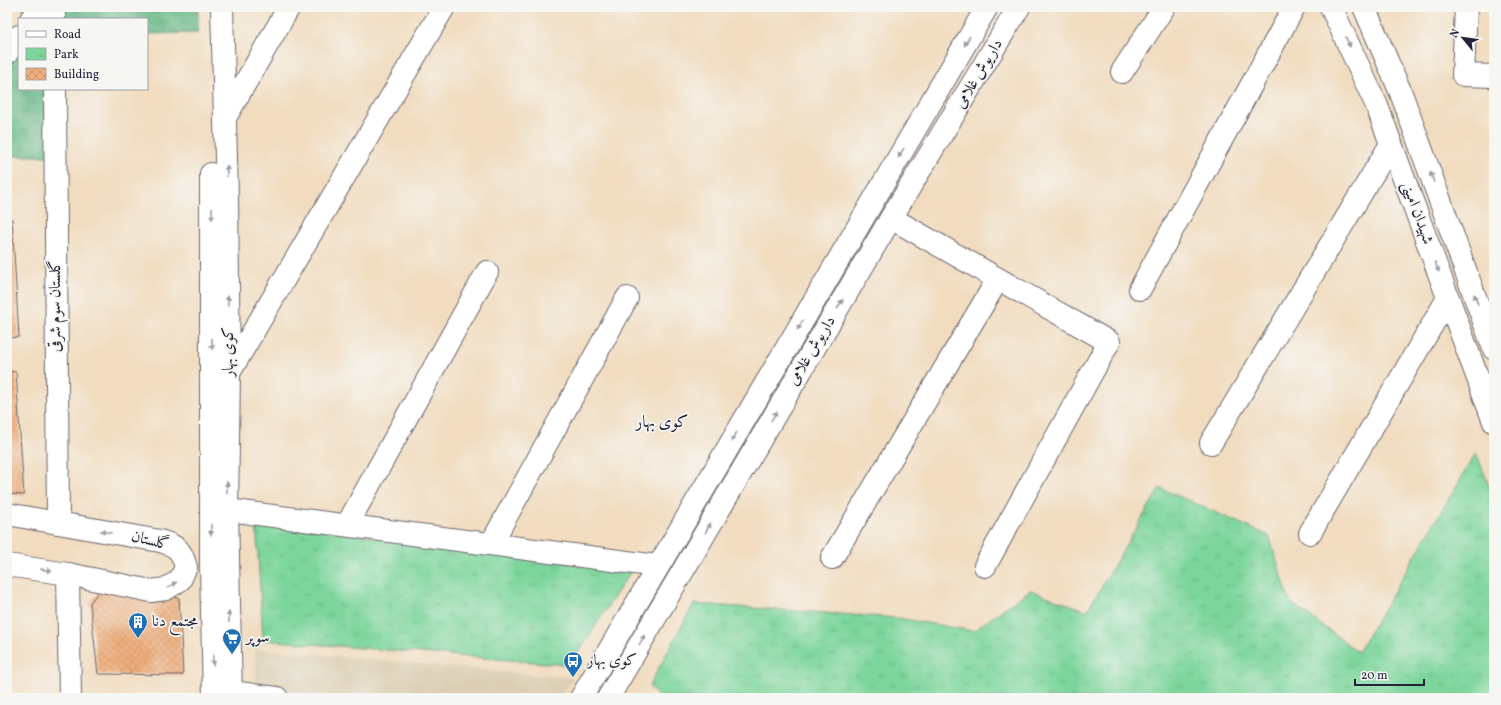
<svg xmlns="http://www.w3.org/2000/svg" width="1501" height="705" font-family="Vollkorn,Amiri,serif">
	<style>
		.built { fill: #dcceb2 }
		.forest { fill: url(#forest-crowns); stroke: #446c5f }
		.park { fill: url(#park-tufts); stroke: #4f7c6b }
		.building { fill: url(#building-cross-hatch) }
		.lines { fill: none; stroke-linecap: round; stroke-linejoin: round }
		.minor-casing { stroke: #6a6369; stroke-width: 24 }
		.minor { stroke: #fff; stroke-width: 22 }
		.oneway { fill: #9c9ca7 }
		.labels { text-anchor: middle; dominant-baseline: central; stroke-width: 3.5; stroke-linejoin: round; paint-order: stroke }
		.street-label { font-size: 16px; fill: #22223b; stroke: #f6f6f2 }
		.poi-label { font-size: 16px; fill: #22223b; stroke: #f6f6f2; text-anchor: start }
		.neighbourhood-label { font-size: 17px; fill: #22223b; stroke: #f6f6f2 }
	</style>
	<defs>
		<pattern id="forest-crowns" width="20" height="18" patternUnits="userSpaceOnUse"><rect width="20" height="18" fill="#65b683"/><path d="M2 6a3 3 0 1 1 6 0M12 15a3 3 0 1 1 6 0" fill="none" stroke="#53946c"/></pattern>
		<pattern id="park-tufts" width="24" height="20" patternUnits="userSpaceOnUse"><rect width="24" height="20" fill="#7cd59b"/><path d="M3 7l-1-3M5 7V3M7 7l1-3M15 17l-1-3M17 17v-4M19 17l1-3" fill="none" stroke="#6bb786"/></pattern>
		<pattern id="building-cross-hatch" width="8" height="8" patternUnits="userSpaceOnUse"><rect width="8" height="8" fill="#efae7c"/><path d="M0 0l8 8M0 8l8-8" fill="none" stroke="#cd956c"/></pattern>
	</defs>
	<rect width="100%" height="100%" fill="#f6f6f2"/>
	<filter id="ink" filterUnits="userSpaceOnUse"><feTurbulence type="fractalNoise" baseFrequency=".025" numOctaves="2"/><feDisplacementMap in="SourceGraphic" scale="8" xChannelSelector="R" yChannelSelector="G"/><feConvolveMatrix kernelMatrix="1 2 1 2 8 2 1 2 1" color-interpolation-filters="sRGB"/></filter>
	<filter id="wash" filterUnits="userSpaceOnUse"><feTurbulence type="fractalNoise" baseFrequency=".012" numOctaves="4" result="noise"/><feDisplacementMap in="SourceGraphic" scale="16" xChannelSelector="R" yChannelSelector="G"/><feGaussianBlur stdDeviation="0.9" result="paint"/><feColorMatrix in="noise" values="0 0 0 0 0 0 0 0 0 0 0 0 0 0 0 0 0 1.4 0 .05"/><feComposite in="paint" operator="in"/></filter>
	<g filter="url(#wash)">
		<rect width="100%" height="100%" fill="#f1dcbf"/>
		<polygon class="built" points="255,649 573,678 560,698 257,698"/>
		<g class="forest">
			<polygon points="40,7 198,7 198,33 147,34 147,19 31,19"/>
			<polygon points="19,36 19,89 55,89 55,156 7,156 7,53"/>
		</g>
		<g class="park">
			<polygon points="1476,453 1494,498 1494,698 660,698 649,686 694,604 898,618 973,631 1030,590 1087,611 1160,488 1269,536 1290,602 1358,652"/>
			<polygon points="256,521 631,571 570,665 263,640"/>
		</g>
		<g id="blocks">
			<g class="building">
				<polygon points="12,219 19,337 7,338 7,220"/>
				<polygon points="7,371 16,372 24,495 7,494"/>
				<polygon points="100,589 179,598 183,675 98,674 90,603"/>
			</g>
		</g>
	</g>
	<g filter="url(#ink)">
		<use href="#blocks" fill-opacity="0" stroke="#6a6369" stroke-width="1"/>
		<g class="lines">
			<defs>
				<g id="minor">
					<polyline points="54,7 54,19"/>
					<polyline points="222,7 227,196 229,373 227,510 231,698"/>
					<polyline points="1331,7 1377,106 1494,422"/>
					<polyline points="1364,7 1401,93 1494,349"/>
					<polyline points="1466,7 1463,75 1494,76"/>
					<polyline points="31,19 40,7"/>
					<polyline points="7,53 19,36"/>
					<polyline points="1122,72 1164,7"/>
					<polyline points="55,89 58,523"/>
					<polyline points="225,118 289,7"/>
					<polyline points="211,174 211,568 214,698"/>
					<polyline points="891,218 1109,342 985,566"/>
					<polyline points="1140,289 1294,7"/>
					<polyline points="229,373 444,7"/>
					<polyline points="1211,443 1391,144"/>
					<polyline points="212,508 658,566"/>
					<path d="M7,514L160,541C177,546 181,549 186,567L180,580L166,589L151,591L68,574L7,565"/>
					<polyline points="347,525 487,272"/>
					<polyline points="1310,533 1448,298"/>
					<polyline points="491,544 627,298"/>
					<polyline points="832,558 998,279"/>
					<polyline points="68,574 70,698"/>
					<polyline points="217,690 277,698"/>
					<polyline points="581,698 987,7"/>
					<polyline points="608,698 891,218 1019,7"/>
				</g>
			</defs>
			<use href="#minor" class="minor-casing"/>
			<use href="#minor" class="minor"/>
		</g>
		<defs><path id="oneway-solid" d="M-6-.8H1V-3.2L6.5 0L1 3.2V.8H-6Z"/></defs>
		<g class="oneway">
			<use href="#oneway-solid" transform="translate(967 41) rotate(120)"/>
			<use href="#oneway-solid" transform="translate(1348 42) rotate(65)"/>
			<use href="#oneway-solid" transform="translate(901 153) rotate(120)"/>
			<use href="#oneway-solid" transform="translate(227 171) rotate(-92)"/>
			<use href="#oneway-solid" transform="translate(1432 177) rotate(-110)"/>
			<use href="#oneway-solid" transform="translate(212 214) rotate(90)"/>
			<use href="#oneway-solid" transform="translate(1437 267) rotate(70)"/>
			<use href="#oneway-solid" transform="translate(1476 299) rotate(-110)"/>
			<use href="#oneway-solid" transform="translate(228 301) rotate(-90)"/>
			<use href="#oneway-solid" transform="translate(840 304) rotate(-59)"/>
			<use href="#oneway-solid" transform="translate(800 325) rotate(120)"/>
			<use href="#oneway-solid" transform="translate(212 344) rotate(90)"/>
			<use href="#oneway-solid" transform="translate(774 416) rotate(-59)"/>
			<use href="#oneway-solid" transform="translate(734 437) rotate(120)"/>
			<use href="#oneway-solid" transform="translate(227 487) rotate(-89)"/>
			<use href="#oneway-solid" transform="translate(708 528) rotate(-60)"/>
			<use href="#oneway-solid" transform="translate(211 530) rotate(90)"/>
			<use href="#oneway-solid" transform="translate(106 532) rotate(-170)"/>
			<use href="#oneway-solid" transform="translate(46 570) rotate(9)"/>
			<use href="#oneway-solid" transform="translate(172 585) rotate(-32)"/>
			<use href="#oneway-solid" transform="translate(229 617) rotate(-91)"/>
			<use href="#oneway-solid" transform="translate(642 640) rotate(-60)"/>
			<use href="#oneway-solid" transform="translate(213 660) rotate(89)"/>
		</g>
	</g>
	<defs>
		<symbol id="building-pin" viewBox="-11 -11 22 30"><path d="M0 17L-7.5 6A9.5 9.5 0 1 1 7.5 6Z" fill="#1f6fb2" stroke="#f6f6f2"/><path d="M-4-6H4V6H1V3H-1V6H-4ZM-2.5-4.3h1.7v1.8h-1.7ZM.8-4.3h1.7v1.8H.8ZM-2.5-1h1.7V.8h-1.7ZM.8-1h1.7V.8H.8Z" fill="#fff"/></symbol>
		<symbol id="supermarket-pin" viewBox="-11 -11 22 30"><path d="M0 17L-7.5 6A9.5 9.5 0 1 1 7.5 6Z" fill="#1f6fb2" stroke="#f6f6f2"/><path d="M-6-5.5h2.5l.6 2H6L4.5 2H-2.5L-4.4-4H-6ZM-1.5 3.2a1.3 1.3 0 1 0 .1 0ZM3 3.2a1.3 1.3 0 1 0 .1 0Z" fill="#fff"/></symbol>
		<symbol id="bus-pin" viewBox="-11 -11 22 30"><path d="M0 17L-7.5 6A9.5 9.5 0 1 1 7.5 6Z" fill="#1f6fb2" stroke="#f6f6f2"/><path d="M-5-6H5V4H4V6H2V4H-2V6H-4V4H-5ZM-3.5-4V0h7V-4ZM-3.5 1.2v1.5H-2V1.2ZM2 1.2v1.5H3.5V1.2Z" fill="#fff"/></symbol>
	</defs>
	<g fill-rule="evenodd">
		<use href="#building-pin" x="127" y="611" width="22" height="30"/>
		<use href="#supermarket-pin" x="221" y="627" width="22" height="30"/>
		<use href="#bus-pin" x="562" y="650" width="22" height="30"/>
	</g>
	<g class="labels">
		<g class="street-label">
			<text transform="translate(979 74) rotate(-59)">داریوش غلامی</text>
			<text transform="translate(1417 213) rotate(70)">شهیدان امینی</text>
			<text transform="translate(56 306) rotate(-90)">گلستان سوم شرقی</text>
			<text transform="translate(812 351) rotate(-59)">داریوش غلامی</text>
			<text transform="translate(229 352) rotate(-90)">کوی بهار</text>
			<text transform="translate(150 541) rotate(14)">گلستان</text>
		</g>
		<g class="poi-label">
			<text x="152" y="622">مجتمع دنا</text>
			<text x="246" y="638">سوپر</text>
			<text x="587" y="661">کوی بهار</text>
		</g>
		<g class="neighbourhood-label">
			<text x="662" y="422">کوی بهار</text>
		</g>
	</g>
	<rect width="1501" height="705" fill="none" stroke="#f6f6f2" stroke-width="24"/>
	<rect x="18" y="18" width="130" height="72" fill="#f6f6f2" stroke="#a1a1a9"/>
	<rect x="26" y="31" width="20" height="6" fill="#ffffff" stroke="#a1a1a9"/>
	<text x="54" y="38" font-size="12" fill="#22223b">Road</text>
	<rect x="26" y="48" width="20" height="12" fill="url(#park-tufts)" stroke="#a1a1a9"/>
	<text x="54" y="58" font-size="12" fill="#22223b">Park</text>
	<rect x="26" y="68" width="20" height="12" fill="url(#building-cross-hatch)" stroke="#a1a1a9"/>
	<text x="54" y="78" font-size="12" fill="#22223b">Building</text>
	<g transform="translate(1463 38) rotate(299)" stroke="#f6f6f2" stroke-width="3" paint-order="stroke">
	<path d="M0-3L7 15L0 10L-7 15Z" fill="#22223b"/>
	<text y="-6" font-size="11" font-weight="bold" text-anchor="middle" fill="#22223b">N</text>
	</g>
	<path d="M1355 679v6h69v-6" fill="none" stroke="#22223b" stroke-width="2"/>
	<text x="1361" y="679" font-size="12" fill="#22223b" stroke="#f6f6f2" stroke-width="3" paint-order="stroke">20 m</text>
</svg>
